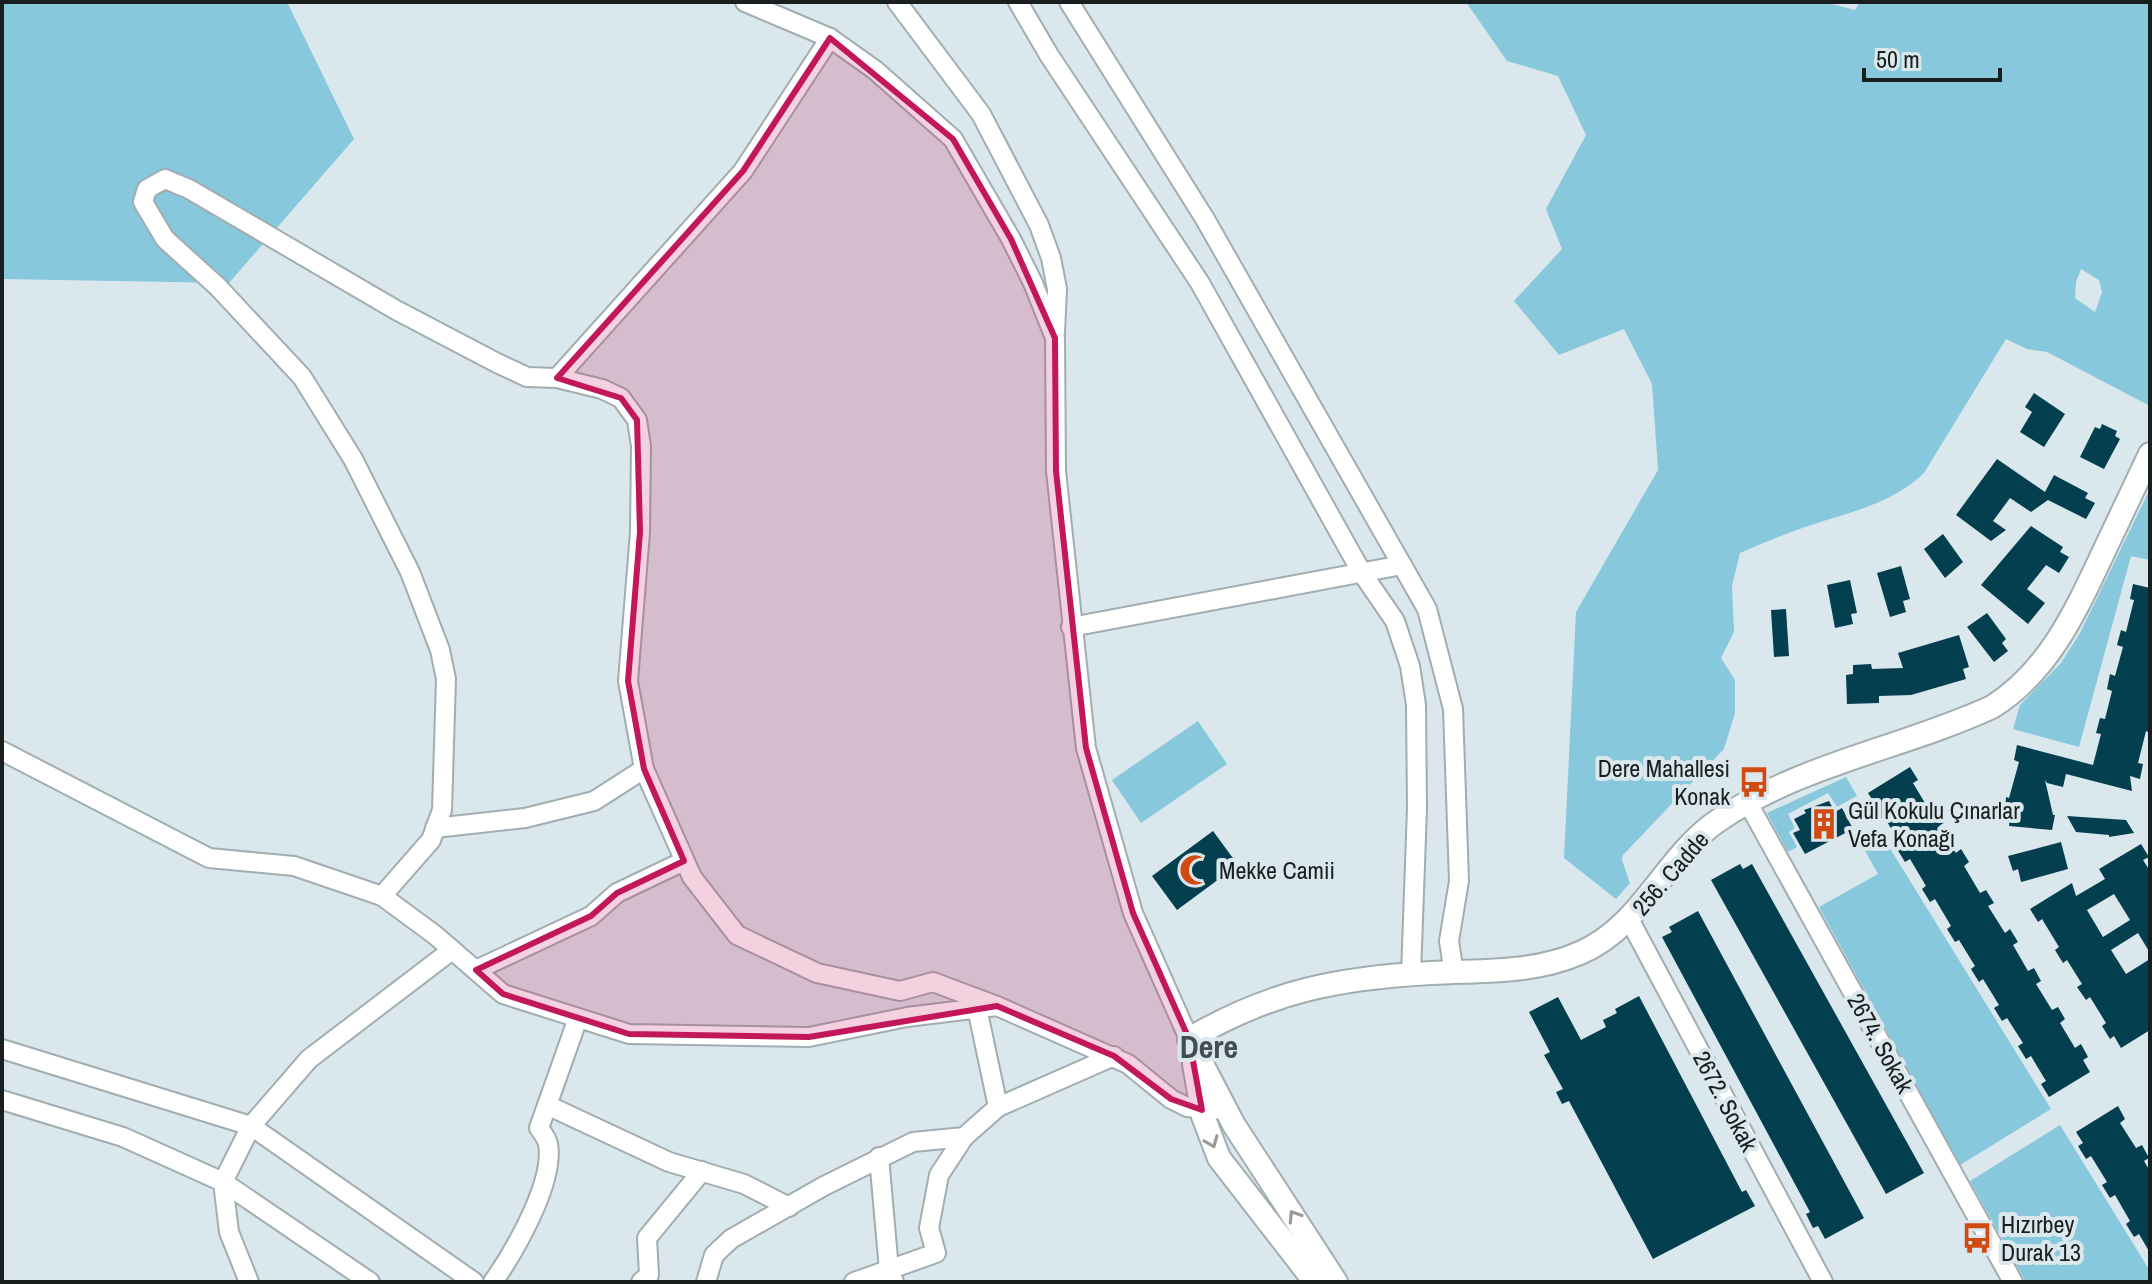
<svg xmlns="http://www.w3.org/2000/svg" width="2152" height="1284" font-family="'Archivo Narrow',sans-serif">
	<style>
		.green { fill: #87c8dd; fill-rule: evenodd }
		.building { fill: #033f4e; fill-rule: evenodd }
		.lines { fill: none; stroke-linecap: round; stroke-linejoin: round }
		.minor-casing { stroke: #a0adb1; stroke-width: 22 }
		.tertiary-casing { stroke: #a0adb1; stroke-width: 26 }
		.minor { stroke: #fff; stroke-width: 18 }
		.tertiary { stroke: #fff; stroke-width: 22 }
		.oneway { stroke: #989a9a }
		.marked { fill: #c2185b; fill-opacity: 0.2; stroke: #c2185b; stroke-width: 6; stroke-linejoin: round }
		.labels { text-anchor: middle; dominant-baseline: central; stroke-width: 8; stroke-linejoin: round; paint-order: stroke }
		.poi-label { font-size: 24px; fill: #191e1f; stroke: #dae7ec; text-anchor: start }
		.street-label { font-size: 24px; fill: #191e1f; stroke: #dae7ec }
		.district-label { font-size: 32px; font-weight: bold; fill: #434e52; stroke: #dae7ec }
	</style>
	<rect width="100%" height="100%" fill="#dae7ec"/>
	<g class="green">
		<polygon points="2,2 287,2 354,139 229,283 2,279"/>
		<path d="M1466,2H1824L1855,10L1860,2H2150V406L2047,352L2027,349L2006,339L1924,473C1893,503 1851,512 1811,525C1787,533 1763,543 1740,553L1732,586L1734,632L1721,658L1735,680V713L1724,749L1623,855L1622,860L1630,883L1616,899L1564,858L1576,612L1658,470L1652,384L1624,329L1559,355L1514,301L1562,249L1546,209L1586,135L1558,76L1507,61ZM2081,269L2099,280L2102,292L2095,312L2075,298L2076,282Z"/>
		<polygon points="2150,489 2150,560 2131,556 2079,747 2013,729 2020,705 2061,663 2080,633"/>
		<polygon points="1198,721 1227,764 1141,823 1112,780"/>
		<polygon points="1846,777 1857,796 1837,807 1828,793 1788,814 1795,828 1789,832 1797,847 1788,852 1767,813"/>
		<polygon points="1878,829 2051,1109 1960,1165 1819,907 1878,874 1859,840"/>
		<polygon points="2060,1125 2150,1271 2150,1282 2026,1282 1970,1181"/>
	</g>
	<g class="building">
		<polygon points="2034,393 2065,414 2044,447 2020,432 2032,412 2025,407"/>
		<polygon points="2102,424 2117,431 2115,436 2120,439 2104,469 2080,457 2095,427 2100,429"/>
		<polygon points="1997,459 2045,492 2054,475 2088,493 2085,498 2095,503 2086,519 2048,500 2031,512 2010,498 1993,521 2006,530 1991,541 1956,515"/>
		<polygon points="2031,526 2063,547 2060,552 2069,557 2059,573 2046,565 2027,589 2045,603 2028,624 1981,585"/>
		<polygon points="1943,534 1963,562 1945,578 1924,549"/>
		<polygon points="1901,566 1910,599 1903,601 1906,612 1890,617 1877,573"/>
		<polygon points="1850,580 1857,613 1851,614 1853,624 1835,628 1827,585"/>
		<polygon points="2133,584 2150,588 2150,733 2146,731 2138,763 2143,764 2140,779 2130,776 2132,791 2066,774 2063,787 2047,783 2045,780 2053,815 2055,815 2052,830 2009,826 2010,813 2005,813 2006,797 2009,798 2019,762 2014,760 2017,745 2093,765 2101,734 2096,733 2100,718 2105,719 2112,691 2107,689 2110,674 2115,676 2123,647 2117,645 2121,630 2126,632 2134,600 2130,599"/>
		<polygon points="1786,609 1789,656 1774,657 1771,610"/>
		<polygon points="1987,613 2006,639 2002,643 2008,651 1994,662 1967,627"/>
		<polygon points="1959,635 1969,667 1963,669 1966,679 1911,695 1879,696 1879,703 1847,704 1846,675 1853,674 1853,665 1871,664 1872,669 1903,668 1898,653"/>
		<polygon points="1910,767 1918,780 1913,783 1931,813 1937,809 1945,822 1939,826 1956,853 1961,849 1969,862 1964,866 1980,893 1986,890 1994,903 1988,906 2005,933 2010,929 2018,942 2013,945 2028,971 2034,968 2041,981 2036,984 2052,1010 2058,1007 2065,1019 2060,1023 2075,1048 2081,1044 2088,1057 2083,1060 2090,1072 2049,1097 2041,1084 2046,1081 2031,1056 2026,1059 2018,1046 2023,1043 2007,1018 2002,1021 1994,1008 1999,1005 1983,979 1979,982 1971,969 1975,966 1959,940 1955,942 1947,929 1951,926 1935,899 1930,902 1922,889 1926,886 1910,859 1905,862 1897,849 1902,846 1884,817 1879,820 1871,807 1875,804 1868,793"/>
		<polygon points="1829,801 1835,812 1842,808 1853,829 1805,854 1793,833 1800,830 1794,819 1806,813 1804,810"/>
		<polygon points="2067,816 2126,820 2134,833 2109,837 2109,835 2076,832"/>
		<polygon points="1213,831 1238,865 1177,910 1152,876"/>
		<polygon points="2061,842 2068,869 2021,882 2018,869 2013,871 2008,856"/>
		<path d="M2141,844L2149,857L2143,860L2150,871V953L2138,933L2111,950L2126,974L2150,959V1030L2121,1048L2114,1036L2110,1039L2102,1026L2106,1023L2090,997L2086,1000L2077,987L2082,984L2067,960L2063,963L2055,950L2059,947L2042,919L2038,922L2030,909L2072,883L2076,896L2105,879L2099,869ZM2114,894L2130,920L2103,937L2087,910Z"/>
		<polygon points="1740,864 1743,869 1752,864 1924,1173 1886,1194 1711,880"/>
		<polygon points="1698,911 1864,1218 1825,1239 1818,1226 1813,1228 1806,1214 1810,1212 1662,937 1672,932 1669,927"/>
		<polygon points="1639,996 1742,1192 1746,1190 1755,1206 1653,1259 1569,1101 1562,1104 1556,1092 1563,1089 1544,1055 1550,1052 1529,1012 1558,997 1581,1040 1606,1027 1603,1020 1617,1013 1615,1009"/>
		<polygon points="2118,1106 2125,1119 2120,1123 2136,1148 2142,1145 2149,1158 2144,1161 2150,1171 2150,1253 2139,1234 2134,1237 2126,1224 2130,1221 2115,1195 2110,1198 2102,1185 2107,1182 2091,1156 2086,1159 2078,1146 2083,1143 2076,1132"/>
	</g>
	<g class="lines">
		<defs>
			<g id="minor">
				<polyline points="745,2 830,38 875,70 953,139 1011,239 1033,283 1055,338 1056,471 1086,748 1133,913 1189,1039"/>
				<polyline points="897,2 981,114 1039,225 1051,258 1057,289 1055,332"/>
				<polyline points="1018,2 1049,55 1200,283 1362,573 1395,621 1410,666 1416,705 1417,808 1411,975"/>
				<polyline points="1069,2 1205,219 1427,609 1453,709 1459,881 1449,941 1454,973"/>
				<polyline points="557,378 743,171 830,38"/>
				<polyline points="1071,627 1402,565"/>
				<polyline points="2,751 209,858 294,866 382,896 435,935 503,994 629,1034 809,1037 907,1017 997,1006 1128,1064 1171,1099 1187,1107 1214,1110"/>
				<polyline points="1748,803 2013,1282"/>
				<polyline points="435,828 525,818 594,801 644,769"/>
				<polyline points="382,896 431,840 442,810 446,679 440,650 410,572 353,459 302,377 217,286 165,239 143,202 147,189 165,179 189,189 396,310 497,363 527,377 557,378 602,389 621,398 637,420 641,446 640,532 628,681 644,769 692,877 737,935 817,973 900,991 933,982 997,1006"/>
				<polyline points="1629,919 1823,1282"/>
				<polyline points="476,970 591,916 617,893 684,861"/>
				<polyline points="977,1008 998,1107"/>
				<polyline points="2,1049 251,1126 474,1282"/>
				<polyline points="2,1100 123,1137 223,1182 370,1282"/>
				<polyline points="547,1105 669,1162 744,1184 789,1207"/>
				<polyline points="879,1157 889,1270 894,1282"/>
				<polyline points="249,1282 229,1232 223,1182 251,1126 309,1059 452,950"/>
				<path d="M493,1282C514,1252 555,1182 548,1144C547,1139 542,1132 539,1128L578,1018"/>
				<polyline points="641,1282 649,1275 647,1238 702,1171"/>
				<polyline points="706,1282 714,1255 731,1239 824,1186 913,1142 964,1137 998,1107 1114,1056"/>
				<polyline points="854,1282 936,1253 929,1228 939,1175 964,1137"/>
			</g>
			<g id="tertiary">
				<path d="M1189,1039C1271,991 1338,978 1431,973C1482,970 1532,974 1580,953C1643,926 1664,857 1719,820C1801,764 1903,748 1992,707C2050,671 2077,608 2105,549C2120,517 2135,486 2150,454"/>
				<polyline points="1189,1039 1234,1125 1336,1282"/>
				<polyline points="1194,1064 1203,1116 1219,1158 1315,1282"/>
			</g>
		</defs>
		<use href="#minor" class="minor-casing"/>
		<use href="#tertiary" class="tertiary-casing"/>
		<use href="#minor" class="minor"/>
		<use href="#tertiary" class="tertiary"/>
	</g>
	<defs><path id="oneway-chevron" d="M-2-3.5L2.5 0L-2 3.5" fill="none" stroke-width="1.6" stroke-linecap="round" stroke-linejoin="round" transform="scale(2)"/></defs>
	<g class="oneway">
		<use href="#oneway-chevron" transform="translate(1212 1142) rotate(68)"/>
		<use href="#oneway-chevron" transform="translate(1294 1216) rotate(-123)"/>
	</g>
	<path class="marked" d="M830,38L953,139L1011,239L1055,338L1056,471L1086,748L1133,913L1189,1039L1202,1110L1171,1099L1114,1056L997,1006L809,1037L629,1034L503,994L476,970L591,916L617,893L684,861L644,769L628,681L640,532L637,420L621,398L557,378L743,171Z"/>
	<defs>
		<symbol id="bus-bare" viewBox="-9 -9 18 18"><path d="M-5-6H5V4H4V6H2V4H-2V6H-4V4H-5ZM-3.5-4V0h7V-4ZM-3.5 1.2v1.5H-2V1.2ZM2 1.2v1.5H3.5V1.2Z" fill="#d14b10" stroke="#dae7ec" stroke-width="2.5" paint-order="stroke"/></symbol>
		<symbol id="building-bare" viewBox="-9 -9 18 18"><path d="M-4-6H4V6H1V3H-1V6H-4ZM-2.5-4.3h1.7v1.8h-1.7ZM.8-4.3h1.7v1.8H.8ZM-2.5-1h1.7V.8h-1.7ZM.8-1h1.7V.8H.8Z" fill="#d14b10" stroke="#dae7ec" stroke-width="2.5" paint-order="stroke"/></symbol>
		<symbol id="mosque-bare" viewBox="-9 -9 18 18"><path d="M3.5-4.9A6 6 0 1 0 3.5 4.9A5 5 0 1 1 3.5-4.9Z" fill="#d14b10" stroke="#dae7ec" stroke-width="2.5" paint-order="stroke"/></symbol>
	</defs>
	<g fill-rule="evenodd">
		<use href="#bus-bare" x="1732" y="760" width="44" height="44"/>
		<use href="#building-bare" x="1802" y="802" width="44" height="44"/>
		<use href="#mosque-bare" x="1173" y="848" width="44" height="44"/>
		<use href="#bus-bare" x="1955" y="1216" width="44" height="44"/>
	</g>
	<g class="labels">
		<g class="poi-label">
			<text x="1730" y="768" text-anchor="end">Dere Mahallesi<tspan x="1730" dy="28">Konak</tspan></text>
			<text x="1848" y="810">Gül Kokulu Çınarlar<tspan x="1848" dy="28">Vefa Konağı</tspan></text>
			<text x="1219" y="870">Mekke Camii</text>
			<text x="2001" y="1224">Hızırbey<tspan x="2001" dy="28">Durak 13</tspan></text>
		</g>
		<g class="street-label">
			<text transform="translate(1670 873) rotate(-49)">256. Cadde</text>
			<text transform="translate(1881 1043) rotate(61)">2674. Sokak</text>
			<text transform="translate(1726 1101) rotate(62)">2672. Sokak</text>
		</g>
		<g class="district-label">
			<text x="1209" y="1046">Dere</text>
		</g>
	</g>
	<rect width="2152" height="1284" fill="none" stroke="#191e1f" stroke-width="8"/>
	<path d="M1864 68v12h136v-12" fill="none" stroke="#191e1f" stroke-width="4"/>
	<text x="1876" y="68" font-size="24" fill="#191e1f" stroke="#dae7ec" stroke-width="6" paint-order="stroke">50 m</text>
</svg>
